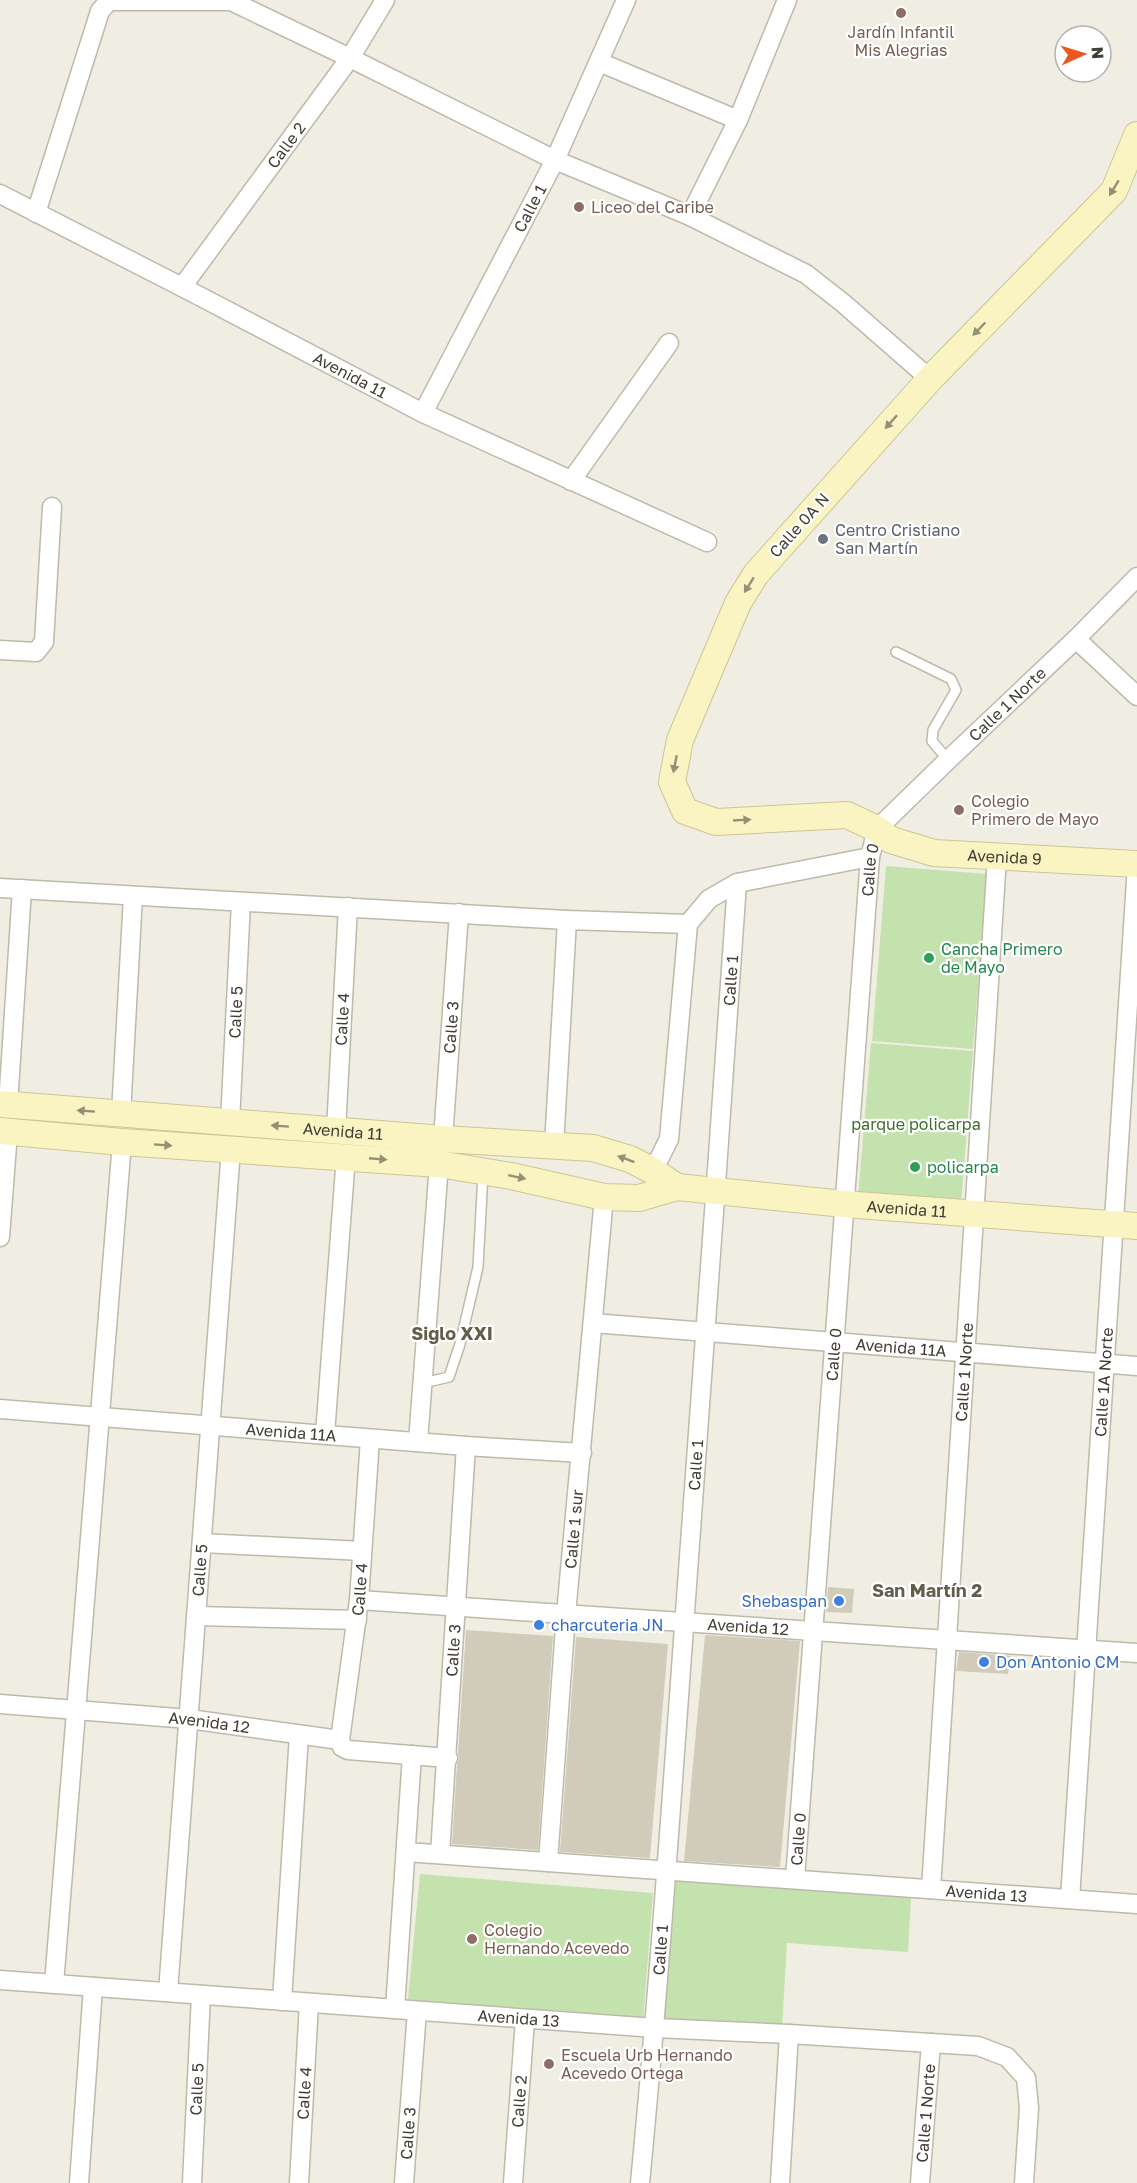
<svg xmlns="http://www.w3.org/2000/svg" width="1137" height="2183" font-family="'Golos Text',sans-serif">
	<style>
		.green { fill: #c4e2ae }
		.building { fill: #d1cbba }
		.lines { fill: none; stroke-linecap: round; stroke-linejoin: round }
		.lane-casing { stroke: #beb9aa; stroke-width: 12 }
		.street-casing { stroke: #beb9aa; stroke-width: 21 }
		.secondary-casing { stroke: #cdc596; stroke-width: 28 }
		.lane { stroke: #fff; stroke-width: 9 }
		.street { stroke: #fff; stroke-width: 18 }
		.secondary { stroke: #faf4c3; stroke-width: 26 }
		.oneway { fill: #949074 }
		.education-dot { fill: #8d6e63; stroke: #fff; stroke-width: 2 }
		.worship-dot { fill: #6b7280; stroke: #fff; stroke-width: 2 }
		.leisure-dot { fill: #2e9e5b; stroke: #fff; stroke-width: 2 }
		.shop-dot { fill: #3f7fe0; stroke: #fff; stroke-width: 2 }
		.labels { text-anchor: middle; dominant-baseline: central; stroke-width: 4.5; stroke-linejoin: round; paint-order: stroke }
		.education-label { font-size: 16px; fill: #785e54; stroke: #fff; text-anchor: start }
		.street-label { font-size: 16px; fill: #413e34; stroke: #fff }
		.worship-label { font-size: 16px; fill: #5b616d; stroke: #fff; text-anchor: start }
		.leisure-label { font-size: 16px; fill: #27864d; stroke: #fff; text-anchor: start }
		.park-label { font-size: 16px; fill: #3d6e2c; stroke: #fff }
		.shop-label { font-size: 16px; fill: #366cbe; stroke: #fff; text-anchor: start }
		.neighbourhood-label { font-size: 18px; font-weight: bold; fill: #635d4c; stroke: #fff }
	</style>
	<rect width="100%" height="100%" fill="#f0eee3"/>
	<g class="green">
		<polygon points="886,866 987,874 973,1049 872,1041"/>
		<polygon points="871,1043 973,1051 961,1205 858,1197"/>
		<polygon points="420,1874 653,1893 643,2020 407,2009"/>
		<polygon points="671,1881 911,1897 908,1952 787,1943 782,2027 662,2019"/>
	</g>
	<g class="building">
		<polygon points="828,1587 854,1589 852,1613 826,1612"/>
		<polygon points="466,1630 553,1636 538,1850 452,1844 457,1765 459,1758 458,1753"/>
		<polygon points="705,1635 800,1641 780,1867 684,1861"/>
		<polygon points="576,1637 668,1644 650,1858 560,1852"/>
		<polygon points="959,1652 1011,1656 1008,1674 956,1671"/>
	</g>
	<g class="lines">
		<defs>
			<g id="lane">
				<polyline points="896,652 951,679 956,690 933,730 932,741 948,760"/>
				<polyline points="423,1383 449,1377 460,1344 478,1267 483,1173"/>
			</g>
			<g id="street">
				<polyline points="599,62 738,120"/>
				<path id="s1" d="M0,194L182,287L423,413L707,542"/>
				<polyline points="36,213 100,11 109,1 231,1 350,58 555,160 690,216 806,274 843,303 930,379"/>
				<polyline points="690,216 738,120 787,0"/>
				<path id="s2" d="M182,287L350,58L385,0"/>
				<path id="s3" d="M423,413L555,160L626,0"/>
				<polyline points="571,481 669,343"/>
				<polyline points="1076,639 1137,696"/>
				<polyline points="0,650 36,652 44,642 52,507"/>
				<polyline points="0,888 567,920 688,924"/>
				<polyline points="8,1105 22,889"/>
				<polyline points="121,1114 133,896"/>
				<path id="s4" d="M230,1122L241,902"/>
				<path id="s5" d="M336,1130L348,907"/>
				<path id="s6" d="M443,1139L459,913"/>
				<polyline points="554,1146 567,920"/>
				<polyline points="653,1171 669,1139 688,924 709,899 737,883 870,857"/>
				<polyline points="0,1237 8,1132"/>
				<path id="s7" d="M593,1323L1137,1366"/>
				<path id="s8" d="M0,1409L466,1446L582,1453"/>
				<polyline points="325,1434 346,1156"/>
				<polyline points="418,1442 439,1164"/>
				<polyline points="202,1543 362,1551"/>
				<path id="s9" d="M359,1600L1137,1653"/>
				<polyline points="197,1616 357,1620"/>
				<path id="s10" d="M0,1704L189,1719L340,1740L342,1747L348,1750L448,1758"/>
				<path id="s11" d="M340,1740L359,1600L370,1439"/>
				<path id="s12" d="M406,1852L1137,1904"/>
				<path id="s13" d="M440,1854L466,1446"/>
				<path id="s14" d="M548,1862L566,1614L604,1197"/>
				<path id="s15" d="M795,1879L870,857L877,829L948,760L1076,639L1137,577"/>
				<path id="s16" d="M931,1889L997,857"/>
				<path id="s17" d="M1070,1899L1137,865"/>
				<path id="s18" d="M0,1980L655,2028L789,2034L978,2046L1007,2057L1026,2078L1029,2108L1024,2183"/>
				<polyline points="54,1984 122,1142"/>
				<path id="s19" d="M168,1992L231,1149"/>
				<polyline points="282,2001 299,1735"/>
				<polyline points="395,2009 412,1755"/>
				<polyline points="79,2183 93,1987"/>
				<path id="s20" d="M192,2183L201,1995"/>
				<path id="s21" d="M299,2183L309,2003"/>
				<path id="s22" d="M404,2183L417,2011"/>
				<path id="s23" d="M513,2183L525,2019"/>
				<path id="s24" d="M640,2183C661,1966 675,1748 691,1530C706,1314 723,1099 737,883"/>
				<polyline points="780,2183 789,2034"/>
				<path id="s25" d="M920,2183L931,2043"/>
			</g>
			<g id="secondary">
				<path id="s26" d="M1137,135L1114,191L930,379L756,574L738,603L680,740L672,782L685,811L716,822L847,815L877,829L891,840L934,853L1137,864"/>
				<path id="s27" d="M0,1104L443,1139L593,1148L630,1159L653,1171L677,1187"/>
				<path id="s28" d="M0,1131L122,1142L439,1164L511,1176L604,1197L639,1198L677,1187L844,1204L1137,1226"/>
			</g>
		</defs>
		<use href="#lane" class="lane-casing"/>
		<use href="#street" class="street-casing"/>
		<use href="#secondary" class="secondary-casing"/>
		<use href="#lane" class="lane"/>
		<use href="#street" class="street"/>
		<use href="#secondary" class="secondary"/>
	</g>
	<defs><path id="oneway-solid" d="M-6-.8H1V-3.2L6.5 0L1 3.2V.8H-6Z" transform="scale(1.5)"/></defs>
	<g class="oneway">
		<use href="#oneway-solid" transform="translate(1114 188) rotate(121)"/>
		<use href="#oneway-solid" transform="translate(979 329) rotate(134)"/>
		<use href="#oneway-solid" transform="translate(891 422) rotate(132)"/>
		<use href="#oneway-solid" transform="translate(749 585) rotate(122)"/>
		<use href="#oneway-solid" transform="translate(675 764) rotate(101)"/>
		<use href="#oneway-solid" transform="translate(742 820) rotate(-3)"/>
		<use href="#oneway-solid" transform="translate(86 1111) rotate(-176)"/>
		<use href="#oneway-solid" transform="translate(280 1126) rotate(-176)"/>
		<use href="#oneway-solid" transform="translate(163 1145) rotate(4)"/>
		<use href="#oneway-solid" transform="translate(378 1159) rotate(5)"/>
		<use href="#oneway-solid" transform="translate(626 1159) rotate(-160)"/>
		<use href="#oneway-solid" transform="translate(517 1177) rotate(12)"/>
	</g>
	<g class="education-dot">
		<circle cx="901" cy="13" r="6"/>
		<circle cx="579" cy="207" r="6"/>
		<circle cx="959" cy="810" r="6"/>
		<circle cx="472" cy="1939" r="6"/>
		<circle cx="549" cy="2064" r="6"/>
	</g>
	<circle class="worship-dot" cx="823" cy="539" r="6"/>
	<g class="leisure-dot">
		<circle cx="929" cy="958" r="6"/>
		<circle cx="915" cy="1167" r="6"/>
	</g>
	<g class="shop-dot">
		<circle cx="839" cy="1601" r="6"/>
		<circle cx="539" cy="1625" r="6"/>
		<circle cx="984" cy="1662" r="6"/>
	</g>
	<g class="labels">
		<g class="education-label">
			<text x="901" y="32" text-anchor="middle">Jardín Infantil<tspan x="901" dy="18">Mis Alegrias</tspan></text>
			<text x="591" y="207">Liceo del Caribe</text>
			<text x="971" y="801">Colegio<tspan x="971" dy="18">Primero de Mayo</tspan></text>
			<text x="484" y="1930">Colegio<tspan x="484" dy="18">Hernando Acevedo</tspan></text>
			<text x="561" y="2055">Escuela Urb Hernando<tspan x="561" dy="18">Acevedo Ortega</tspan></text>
		</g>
		<g class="street-label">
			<text stroke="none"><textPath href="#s2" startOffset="176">Calle 2</textPath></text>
			<text stroke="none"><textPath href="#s3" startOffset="231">Calle 1</textPath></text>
			<text stroke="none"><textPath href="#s1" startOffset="394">Avenida 11</textPath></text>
			<text transform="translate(799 525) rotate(-48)">Calle 0A N</text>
			<text stroke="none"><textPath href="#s15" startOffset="1234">Calle 1 Norte</textPath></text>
			<text stroke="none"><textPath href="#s26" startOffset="1173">Avenida 9</textPath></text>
			<text stroke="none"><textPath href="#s15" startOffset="1012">Calle 0</textPath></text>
			<text stroke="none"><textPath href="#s24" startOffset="1206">Calle 1</textPath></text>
			<text stroke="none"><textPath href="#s4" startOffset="110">Calle 5</textPath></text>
			<text stroke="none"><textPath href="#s5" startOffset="111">Calle 4</textPath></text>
			<text stroke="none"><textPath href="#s6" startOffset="112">Calle 3</textPath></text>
			<text stroke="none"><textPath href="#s27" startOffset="344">Avenida 11</textPath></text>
			<text stroke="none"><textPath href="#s28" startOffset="914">Avenida 11</textPath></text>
			<text stroke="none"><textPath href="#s7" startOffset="309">Avenida 11A</textPath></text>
			<text stroke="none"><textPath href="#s15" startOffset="526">Calle 0</textPath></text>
			<text stroke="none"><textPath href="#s16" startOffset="518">Calle 1 Norte</textPath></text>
			<text stroke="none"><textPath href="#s17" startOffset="518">Calle 1A Norte</textPath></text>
			<text stroke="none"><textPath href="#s8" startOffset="292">Avenida 11A</textPath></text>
			<text stroke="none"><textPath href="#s24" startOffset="720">Calle 1</textPath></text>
			<text stroke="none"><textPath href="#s14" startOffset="334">Calle 1 sur</textPath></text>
			<text stroke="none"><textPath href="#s19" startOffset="423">Calle 5</textPath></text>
			<text stroke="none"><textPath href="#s11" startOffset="152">Calle 4</textPath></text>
			<text stroke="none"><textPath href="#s9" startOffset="390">Avenida 12</textPath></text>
			<text stroke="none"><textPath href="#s13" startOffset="204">Calle 3</textPath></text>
			<text stroke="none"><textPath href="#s10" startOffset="210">Avenida 12</textPath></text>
			<text stroke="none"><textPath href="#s15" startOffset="40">Calle 0</textPath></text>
			<text stroke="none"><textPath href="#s12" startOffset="582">Avenida 13</textPath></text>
			<text stroke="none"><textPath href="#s24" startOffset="234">Calle 1</textPath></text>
			<text stroke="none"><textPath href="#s18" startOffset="520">Avenida 13</textPath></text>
			<text stroke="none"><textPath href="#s20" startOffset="94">Calle 5</textPath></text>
			<text stroke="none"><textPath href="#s21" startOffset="90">Calle 4</textPath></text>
			<text stroke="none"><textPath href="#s23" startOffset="82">Calle 2</textPath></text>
			<text stroke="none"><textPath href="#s25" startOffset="70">Calle 1 Norte</textPath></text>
			<text stroke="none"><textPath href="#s22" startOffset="50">Calle 3</textPath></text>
		</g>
		<g class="worship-label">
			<text x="835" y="530">Centro Cristiano<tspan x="835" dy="18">San Martín</tspan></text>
		</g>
		<g class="leisure-label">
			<text x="941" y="949">Cancha Primero<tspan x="941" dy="18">de Mayo</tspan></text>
			<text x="927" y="1167">policarpa</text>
		</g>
		<g class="park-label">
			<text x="916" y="1124">parque policarpa</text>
		</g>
		<g class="shop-label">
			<text x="827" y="1601" text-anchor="end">Shebaspan</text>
			<text x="551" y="1625">charcuteria JN</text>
			<text x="996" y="1662">Don Antonio CM</text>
		</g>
		<g class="neighbourhood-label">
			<text x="452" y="1333">Siglo XXI</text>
			<text x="927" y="1590">San Martín 2</text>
		</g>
	</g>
	<g transform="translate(1083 54) rotate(86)"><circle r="28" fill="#ffffff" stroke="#b3b2ae" stroke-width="1.5"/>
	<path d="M0-4.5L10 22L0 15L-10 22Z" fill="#ea5821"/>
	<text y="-9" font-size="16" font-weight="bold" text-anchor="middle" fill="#413e34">N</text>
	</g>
</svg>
